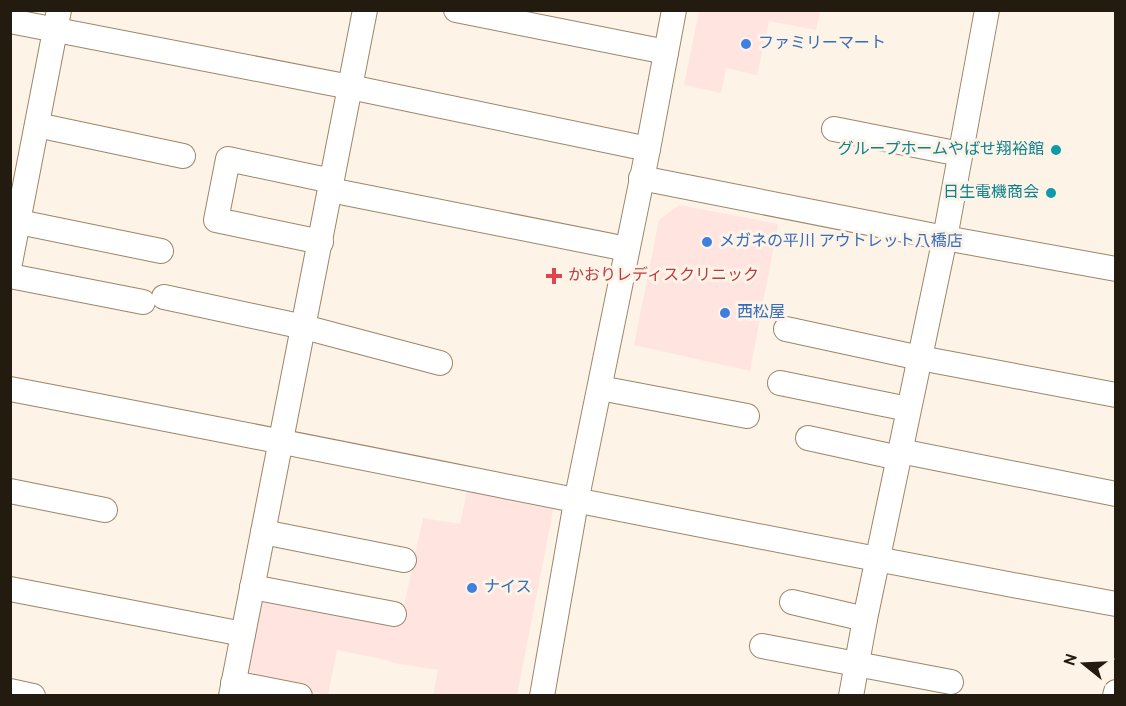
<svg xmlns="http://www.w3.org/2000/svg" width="1126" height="706" font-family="Overpass,'Noto Sans JP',sans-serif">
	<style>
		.commercial { fill: #ffe4e0 }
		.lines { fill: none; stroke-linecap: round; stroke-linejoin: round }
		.minor-casing { stroke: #9c8669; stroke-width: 26 }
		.minor { stroke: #fff; stroke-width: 24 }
		.shop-dot { fill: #3f7fe0; stroke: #fdf3e7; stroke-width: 2 }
		.culture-dot { fill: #0f9aa8; stroke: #fdf3e7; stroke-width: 2 }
		.health-dot { fill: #e0444e; stroke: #fdf3e7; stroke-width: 2 }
		.labels { text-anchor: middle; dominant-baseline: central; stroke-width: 6; stroke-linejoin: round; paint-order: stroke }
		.shop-label { font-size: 16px; fill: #366cbe; stroke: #fdf3e7; text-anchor: start }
		.culture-label { font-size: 16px; fill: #0d838f; stroke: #fdf3e7; text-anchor: end }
		.health-label { font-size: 16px; fill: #be3a42; stroke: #fdf3e7; text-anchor: start }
	</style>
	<rect width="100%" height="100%" fill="#fdf3e7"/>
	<g class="commercial">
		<polygon points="699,11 699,10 820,11 816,30 769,21 757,75 726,68 721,93 684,85"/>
		<polygon points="679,205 778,224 750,371 634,345 659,220"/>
		<polygon points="469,482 555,501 517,695 433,695 438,670 394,663 387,660 337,650 328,695 239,678 257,591 401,620 423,518 460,524"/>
	</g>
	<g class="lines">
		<defs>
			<g id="minor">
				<polyline points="456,10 666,52"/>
				<polyline points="10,21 350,87 648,149"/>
				<polyline points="37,125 183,156"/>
				<polyline points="834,129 960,154"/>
				<polyline points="641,178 945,238 1116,269"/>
				<polyline points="330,190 627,249"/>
				<polyline points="19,222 161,251"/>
				<polyline points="321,242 216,220 228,159 332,181"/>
				<polyline points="10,263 59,10"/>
				<polyline points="10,276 143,302"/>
				<polyline points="164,297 304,327 440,363"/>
				<polyline points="786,329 920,358 1116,395"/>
				<polyline points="780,383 908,409"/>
				<polyline points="600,388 747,416"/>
				<path d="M10,389C379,459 746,537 1116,604"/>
				<polyline points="808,438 899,458"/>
				<polyline points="900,451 1116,494"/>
				<polyline points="10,491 105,510"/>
				<polyline points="263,532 404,560"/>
				<polyline points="252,587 394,614"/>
				<polyline points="10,589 243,634"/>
				<polyline points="792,602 865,619"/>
				<polyline points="762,646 951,682"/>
				<polyline points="233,683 300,696"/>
				<polyline points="10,691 33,696"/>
				<polyline points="231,696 365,10"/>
				<polyline points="542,696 576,502 648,149 674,10"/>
				<polyline points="851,696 865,619 945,238 987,10"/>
				<polyline points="1115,696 1116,692"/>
			</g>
		</defs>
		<use href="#minor" class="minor-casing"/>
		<use href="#minor" class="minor"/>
	</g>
	<g class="shop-dot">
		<circle cx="746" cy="44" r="6"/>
		<circle cx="707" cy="242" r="6"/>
		<circle cx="725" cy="313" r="6"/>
		<circle cx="472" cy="588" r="6"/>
	</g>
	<g class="culture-dot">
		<circle cx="1056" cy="150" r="6"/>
		<circle cx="1051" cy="193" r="6"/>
	</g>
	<path class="health-dot" d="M551 267h6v6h6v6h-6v6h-6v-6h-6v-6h6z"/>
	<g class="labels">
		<g class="shop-label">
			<text x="758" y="44">ファミリーマート</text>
			<text x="719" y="242">メガネの平川 アウトレット八橋店</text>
			<text x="737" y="313">西松屋</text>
			<text x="484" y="588">ナイス</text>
		</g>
		<g class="culture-label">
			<text x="1044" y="150">グループホームやばせ翔裕館</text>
			<text x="1039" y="193">日生電機商会</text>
		</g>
		<g class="health-label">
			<text x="568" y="276">かおりレディスクリニック</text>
		</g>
	</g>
	<rect width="1126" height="706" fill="none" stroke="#241b10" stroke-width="24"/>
	<g transform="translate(1084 664) rotate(288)" stroke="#fdf3e7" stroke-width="4.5" paint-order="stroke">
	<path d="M0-4.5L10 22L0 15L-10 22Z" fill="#241b10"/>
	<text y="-9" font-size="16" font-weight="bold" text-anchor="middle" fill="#241b10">N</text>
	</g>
</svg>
